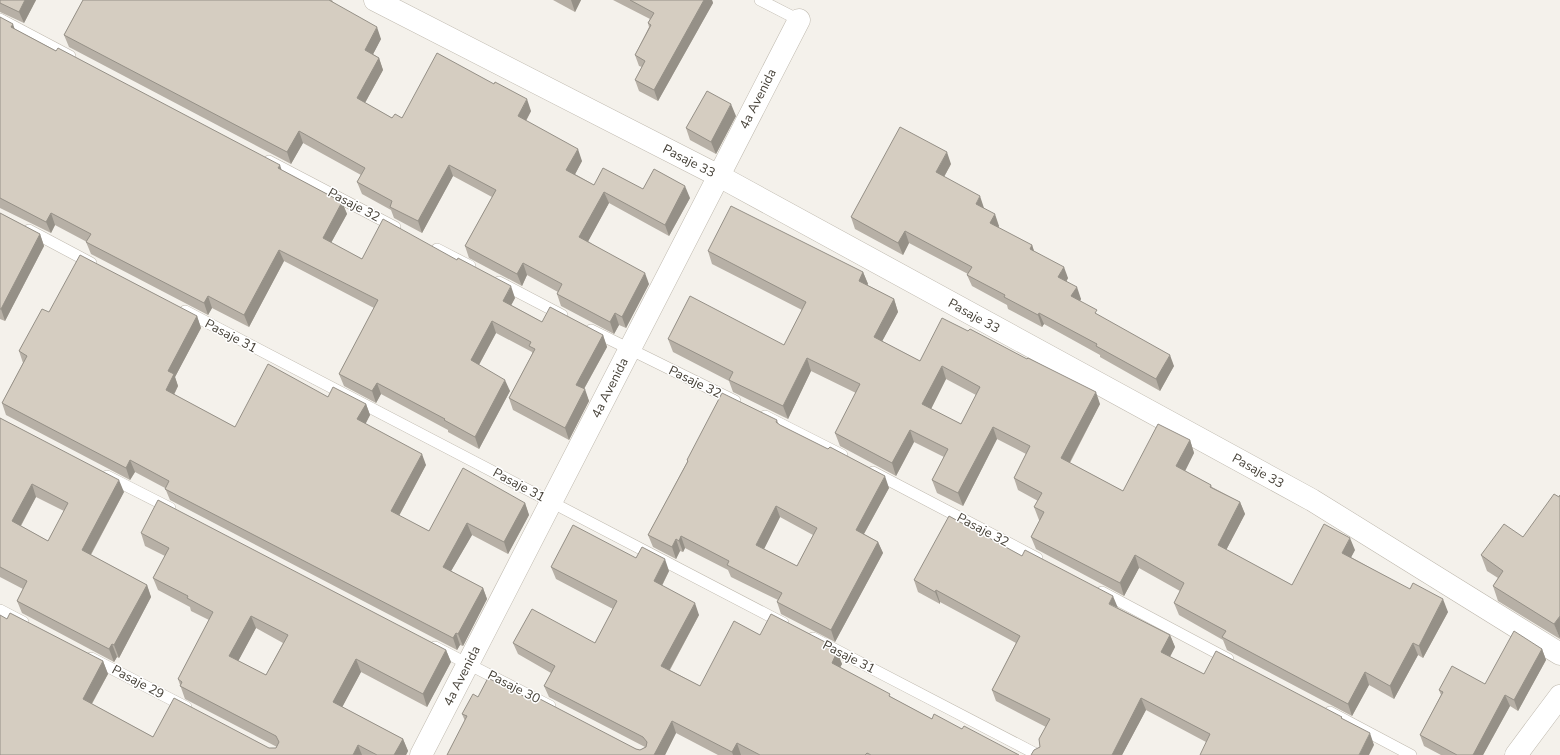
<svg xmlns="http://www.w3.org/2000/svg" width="1560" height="755" font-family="'Nunito Sans',sans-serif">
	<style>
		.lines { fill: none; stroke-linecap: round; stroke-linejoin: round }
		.service-casing { stroke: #bfb9ae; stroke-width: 12 }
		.minor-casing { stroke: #bfb9ae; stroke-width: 23 }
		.service { stroke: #fff; stroke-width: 11 }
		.minor { stroke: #fff; stroke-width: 22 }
		.wall { fill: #b7b0a6; fill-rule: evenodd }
		.shaded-wall { fill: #959087 }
		.building { fill: #d5cdc1; stroke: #959087; fill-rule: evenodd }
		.labels { text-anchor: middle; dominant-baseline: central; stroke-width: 3; stroke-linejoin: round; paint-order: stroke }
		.street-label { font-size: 13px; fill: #474239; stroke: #fff }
	</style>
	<rect width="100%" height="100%" fill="#f4f1eb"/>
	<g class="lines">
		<defs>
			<g id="service">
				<polyline points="760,0 799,20"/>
				<polyline points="0,19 70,56"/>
				<polyline points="269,161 395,227"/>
				<polyline points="29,230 91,263"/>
				<polyline points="437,249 470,266"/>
				<polyline points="499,282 562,315"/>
				<polyline points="185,311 783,623"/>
				<polyline points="591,330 735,401"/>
				<polyline points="765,416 842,455"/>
				<polyline points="873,472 1037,558"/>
				<polyline points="107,476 170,508"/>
				<polyline points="1102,592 1228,659"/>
				<polyline points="0,610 23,622"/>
				<polyline points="813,638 1038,755"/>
				<polyline points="435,647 550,706"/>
				<polyline points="91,658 186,707"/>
				<polyline points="1330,712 1411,755"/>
			</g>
			<g id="minor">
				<polyline points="375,0 719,176 1312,500 1560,654"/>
				<polyline points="421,755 799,20"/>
				<polyline points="1516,755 1560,696"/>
			</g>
		</defs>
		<use href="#service" class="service-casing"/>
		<use href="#minor" class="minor-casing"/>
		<use href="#service" class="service"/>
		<use href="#minor" class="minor"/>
	</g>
	<g class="wall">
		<polygon points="0,0 36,0 24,23 0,12"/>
		<polygon points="83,0 332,0 333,2 381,39 373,54 379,58 383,70 365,103 392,118 402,118 531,111 526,121 582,161 575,174 594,185 643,189 690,198 669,236 609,203 588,241 649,284 626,328 619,325 614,334 561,306 557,294 558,292 527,275 522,286 469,258 465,246 492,197 453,176 422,233 394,218 391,210 362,194 357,182 361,175 303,143 291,164 69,47 64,35"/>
		<polygon points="553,0 581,0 575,12"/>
		<polygon points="613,0 712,0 713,3 658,101 639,91 635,80 642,67 639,66 635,55 649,27 648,23 650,19"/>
		<polygon points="0,17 15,29 342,202 347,214 331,243 362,259 515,298 511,305 542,322 603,335 607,347 584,389 589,401 569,440 513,410 509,398 532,354 532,352 496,333 479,365 510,391 479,449 448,432 448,430 381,394 376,403 344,386 339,374 374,308 284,261 249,327 212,308 208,315 91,254 86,242 87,242 55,225 51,233 0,208"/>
		<polygon points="736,116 716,154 690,140 686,128"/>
		<polygon points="951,164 944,177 984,208 999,226 998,228 1032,245 1034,251 1068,278 1066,281 1081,299 1080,301 1098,315 1174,366 1160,391 1100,357 1100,355 1044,324 1042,327 1008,309 1007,305 972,286 967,275 968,274 909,243 903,255 855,229 851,217"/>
		<polygon points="0,213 40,234 44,246 5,321 0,319"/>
		<path d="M708,251L863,272L868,284L867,285L894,299L898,312L882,341L920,361L1100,404L1070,463L1123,491L1190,440L1194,453L1185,471L1211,485L1212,487L1240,502L1245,514L1226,550L1292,585L1355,550L1351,557L1448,612L1423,658L1418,655L1394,699L1369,685L1352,716L1227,650L1223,640L1179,615L1174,603L1180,591L1139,568L1124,596L1036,549L1031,537L1040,520H1039L1034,507L1038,501L1018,490L1014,478L1026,454L997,439L963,506L937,493L932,480L944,457L914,442L896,476L840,446L835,433L856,393L811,371L788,419L733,392L729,381L673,352L668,339L784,345L802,310L712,264ZM946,379L976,395L961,424L931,409Z"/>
		<polygon points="49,312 197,316 201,328 175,377 178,386 174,395 235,427 328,397 366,404 370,415 365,424 426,465 399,516 429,531 525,503 529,515 508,554 472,535 451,571 483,588 487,599 463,646 460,645 457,650 170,500 165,488 135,472 130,480 6,415 2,403 23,363 19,351"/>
		<path d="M0,418L124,492L91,555L147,585L151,597L119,658L117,657L114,662L22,613L17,601L23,589L0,577ZM36,497L64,511L48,541L21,526Z"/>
		<path d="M777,420L779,425L889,488L864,534L878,542L883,553L835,642L781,614L777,602L778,600L731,577L728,570L685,548L683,552L680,551L676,559L653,547L648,535L687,462V460ZM780,517L813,535L797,566L764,549Z"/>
		<path d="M141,533L446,650L451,662L427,707L361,672L342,707L403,739L408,751L406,755H0L7,619L103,661L108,674L92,704L153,737L269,748H276L277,747L185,699L178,679L209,620L191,611L190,607L158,590L153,578L165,556L145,546ZM256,628L283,643L266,675L238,661Z"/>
		<polygon points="1523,537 1560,639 1498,601 1493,586 1498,578 1487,571 1481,555"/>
		<polygon points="636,558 669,571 662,586 699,615 670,670 700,686 760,635 825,642 826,647 837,652 842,664 840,667 891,697 932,719 962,729 1019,755 718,755 676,733 665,755 447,755 465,721 462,714 478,697 535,702 636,749 640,750 645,747 549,697 544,686 551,673 518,654 513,643 595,643 613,609 556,579 551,567"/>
		<polygon points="914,580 1118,608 1170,635 1175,647 1170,657 1204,674 1343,719 1374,745 1206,742 1146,710 1122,755 1031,755 1040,747 1046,727 996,701 992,690 1016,643 940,602 940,604 918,592"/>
		<polygon points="1542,649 1546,660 1518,711 1510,706 1483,755 1441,755 1424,746 1420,735 1441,695 1439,690 1485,684"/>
	</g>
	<g class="shaded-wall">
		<polygon points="25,0 36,0 24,23 19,12"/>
		<polygon points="571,0 581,0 575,12"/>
		<polygon points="704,0 712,0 713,3 658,101 654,90"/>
		<polygon points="13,24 17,36 11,27"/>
		<polygon points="377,27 381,39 369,62 365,50"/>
		<polygon points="379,58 383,70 361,110 357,98"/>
		<polygon points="527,99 531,111 522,128 518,116"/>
		<polygon points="731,104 736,116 716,154 711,142"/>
		<polygon points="299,131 303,143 291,164 287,152"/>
		<polygon points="578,149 582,161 571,182 566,170"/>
		<polygon points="947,152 951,164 940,184 936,172"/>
		<polygon points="280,165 284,177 278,168"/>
		<polygon points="449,165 453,176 422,233 418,221"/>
		<polygon points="685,186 690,198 669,236 665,225"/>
		<polygon points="604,192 609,203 584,249 579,237"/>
		<polygon points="980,196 984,208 980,216 976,204"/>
		<polygon points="342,202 347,214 327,250 323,238"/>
		<polygon points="51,213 55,225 51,233 46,222"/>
		<polygon points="995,214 999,226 994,235 990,223"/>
		<polygon points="905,231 909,243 903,255 898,243"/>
		<polygon points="40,234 44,246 5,321 1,309"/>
		<polygon points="1032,245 1036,257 1030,249"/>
		<polygon points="279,250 284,261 249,327 244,315"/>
		<polygon points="523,263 527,275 522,286 517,274"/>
		<polygon points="1064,267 1068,278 1063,289 1058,277"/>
		<polygon points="863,272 868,284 863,293 859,281"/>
		<polygon points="645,273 649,284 626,328 622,317"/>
		<polygon points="511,286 515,298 507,313 503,301"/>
		<polygon points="1077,287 1081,299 1076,308 1071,296"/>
		<polygon points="208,296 212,308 208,315 204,303"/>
		<polygon points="894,299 898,312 878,349 874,337"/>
		<polygon points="615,313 619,325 614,334 610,322"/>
		<polygon points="1039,313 1044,324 1042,327 1038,315"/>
		<polygon points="197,316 201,328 175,377 178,386 170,402 166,390 168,371"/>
		<polygon points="492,321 496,333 475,372 471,360"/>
		<polygon points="603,335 607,347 580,396 576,385"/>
		<polygon points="1170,355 1174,366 1160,391 1156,379"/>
		<polygon points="807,358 811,371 788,419 783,406"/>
		<polygon points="942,366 946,379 927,417 922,404"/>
		<polygon points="505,380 510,391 479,449 475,437"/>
		<polygon points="377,383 381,394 376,403 372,391"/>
		<polygon points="585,389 589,401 569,440 565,428"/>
		<polygon points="1096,392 1100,404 1065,471 1061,458"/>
		<polygon points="366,404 370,415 362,431 357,419"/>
		<polygon points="993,427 997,439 963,506 958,493"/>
		<polygon points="910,430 914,442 896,476 892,463"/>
		<polygon points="1190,440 1194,453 1181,479 1176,466"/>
		<polygon points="422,454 426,465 395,523 391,511"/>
		<polygon points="130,460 135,472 130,480 126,468"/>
		<polygon points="885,476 889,488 860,541 856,530"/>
		<polygon points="119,480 124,492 86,563 82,550"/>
		<polygon points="32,484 36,497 16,534 12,521"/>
		<polygon points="1240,502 1245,514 1222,558 1218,545"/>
		<polygon points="525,503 529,515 508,554 504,542"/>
		<polygon points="776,506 780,517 760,557 756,545"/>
		<polygon points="467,523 472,535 447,578 443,567"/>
		<polygon points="681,536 685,548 683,552 679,541"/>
		<polygon points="1350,538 1355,550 1347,565 1342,553"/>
		<polygon points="676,539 680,551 676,559 672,547"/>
		<polygon points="878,542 883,553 835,642 831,630"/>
		<polygon points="1135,555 1139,568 1124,596 1120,583"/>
		<polygon points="665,559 669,571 658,593 654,581"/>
		<polygon points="147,585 151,597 119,658 114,645"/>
		<polygon points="483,588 487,599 463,646 458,634"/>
		<polygon points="936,590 940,602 940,604 935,592"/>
		<polygon points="1113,596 1118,608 1109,604"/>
		<polygon points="1443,599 1448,612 1423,658 1419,646"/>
		<polygon points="695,603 699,615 665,678 661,666"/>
		<polygon points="251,616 256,628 234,669 229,656"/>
		<polygon points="1560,616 1560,639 1554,624"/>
		<polygon points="456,633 460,645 457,650 453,638"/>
		<polygon points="1170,635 1175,647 1166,664 1161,652"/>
		<polygon points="1413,643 1418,655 1394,699 1390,686"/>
		<polygon points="112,644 117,657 114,662 109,649"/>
		<polygon points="1542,649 1546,660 1518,711 1514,700"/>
		<polygon points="446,650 451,662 427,707 423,694"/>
		<polygon points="837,652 842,664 836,675 832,663"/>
		<polygon points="356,659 361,672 338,715 333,702"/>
		<polygon points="103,661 108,674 87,712 83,699"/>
		<polygon points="1365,672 1369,685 1352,716 1348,704"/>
		<polygon points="1505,695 1510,706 1483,755 1473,755"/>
		<polygon points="1141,698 1146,710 1122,755 1112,755"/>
		<polygon points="672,721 676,733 665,755 654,755"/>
		<polygon points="1370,733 1374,745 1369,755 1359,755"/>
		<polygon points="403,739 408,751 406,755 394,755"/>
		<polygon points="737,743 741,755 733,755 732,752"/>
		<polygon points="358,745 362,755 353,755"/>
	</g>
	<g class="building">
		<polygon points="0,0 25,0 19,12 0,3"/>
		<polygon points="83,0 329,0 377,27 365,50 379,58 357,98 392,118 395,114 402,118 437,53 494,84 495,82 527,99 518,116 578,149 566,170 594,185 603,168 643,189 654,169 685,186 665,225 604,192 579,237 645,273 622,317 615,313 610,322 557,294 562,284 523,263 517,274 465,246 496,190 449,165 418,221 390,207 392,201 357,182 365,168 299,131 287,152 64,35"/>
		<polygon points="630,0 704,0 654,90 635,80 645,61 635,55 651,25 648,23 654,13"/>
		<polygon points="0,17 13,24 11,27 56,51 58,48 280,165 278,168 342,202 323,238 362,259 383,219 457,260 458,258 511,286 503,301 542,322 550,307 603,335 576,385 585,389 565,428 509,398 535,349 529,346 531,342 492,321 471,360 505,380 475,437 444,420 445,419 377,383 372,391 339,374 378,300 279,250 244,315 208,296 204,303 86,242 91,234 51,213 46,222 0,198"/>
		<polygon points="707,91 731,104 711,142 686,128"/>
		<polygon points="900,127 947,152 936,172 980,196 976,204 995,214 990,223 1032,245 1030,249 1064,267 1058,277 1077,287 1071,296 1097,310 1095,313 1170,355 1156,379 1096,346 1097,344 1039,313 1038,315 1004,297 1005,295 967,275 972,267 905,231 898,243 851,217"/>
		<path d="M731,206L863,272L859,281L894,299L874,337L920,361L942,318L968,331L970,329L1027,359L1028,358L1096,392L1061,458L1123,491L1158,424L1190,440L1176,466L1211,485L1210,487L1240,502L1218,545L1292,585L1324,524L1350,538L1342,553L1410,589L1413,583L1443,599L1419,646L1413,643L1390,686L1365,672L1348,704L1222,637L1226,631L1174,603L1184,583L1135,555L1120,583L1031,537L1044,512L1034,507L1042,493L1014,478L1030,446L993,427L958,493L932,480L948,449L910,430L892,463L835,433L860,384L807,358L783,406L729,380L733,372L668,339L690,296L784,345L806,302L708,251ZM942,366L980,387L961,424L922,404Z"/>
		<polygon points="0,213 40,234 1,309 0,309"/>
		<polygon points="80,255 197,316 168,371 174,374 166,390 235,427 268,364 328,397 333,387 366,404 357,419 422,454 391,511 429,531 463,468 525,503 504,542 467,523 443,567 483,588 458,634 456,633 453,638 165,489 169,481 130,460 126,468 2,403 27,356 19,351 42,309 49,312"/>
		<path d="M722,393L777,420L776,422L780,425L828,449L830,447L885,476L856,530L878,542L831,630L777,602L782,593L727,565L729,561L681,536L679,541L676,539L672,547L648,535L688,461L687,460ZM776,506L817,528L797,566L756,545Z"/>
		<path d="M0,418L119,480L82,550L147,585L114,645L112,644L109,649L17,601L27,581L0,567ZM32,484L68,503L48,541L12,521Z"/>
		<polygon points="1554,494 1559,497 1560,495 1560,616 1554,624 1493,586 1503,571 1481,555 1504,524 1523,537"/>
		<path d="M158,500L446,650L423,694L356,659L333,702L403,739L394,755H377L358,745L353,755H0V615L7,619L10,613L103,661L83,699L153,737L174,698L269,748H276L279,742L276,736L180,686L182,682L178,679L213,612L187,598L188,596L153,578L169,548L141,533ZM251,616L288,635L266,675L229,656Z"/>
		<polygon points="949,516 1022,556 1025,550 1113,596 1109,604 1170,635 1161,652 1204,674 1216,651 1342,717 1341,718 1370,733 1359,755 1200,755 1210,734 1141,698 1112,755 1031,755 1034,750 1040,747 1039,739 1050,719 992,690 1020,636 936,590 935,592 914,580"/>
		<polygon points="573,525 636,558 642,547 665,559 654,581 695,603 661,666 700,686 734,621 760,635 771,614 825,642 823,645 837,652 832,663 890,694 889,696 932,719 934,714 962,729 964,726 1019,755 871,755 867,753 865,755 760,755 737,743 732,752 672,721 654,755 447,755 467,716 462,714 473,694 478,697 488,678 535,702 538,698 636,749 640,750 646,747 647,742 643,737 544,686 555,666 513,643 532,609 595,643 617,601 551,567"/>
		<polygon points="1514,631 1542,649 1514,700 1505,695 1473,755 1457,755 1420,735 1443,692 1439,690 1452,666 1485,684"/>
	</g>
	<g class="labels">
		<g class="street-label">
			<text transform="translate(758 99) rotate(-63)">4a Avenida</text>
			<text transform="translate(689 161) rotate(27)">Pasaje 33</text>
			<text transform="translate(354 205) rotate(28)">Pasaje 32</text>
			<text transform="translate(974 316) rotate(29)">Pasaje 33</text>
			<text transform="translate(231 336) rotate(28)">Pasaje 31</text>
			<text transform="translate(695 382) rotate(26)">Pasaje 32</text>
			<text transform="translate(610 388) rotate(-63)">4a Avenida</text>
			<text transform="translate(1258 471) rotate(29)">Pasaje 33</text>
			<text transform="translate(519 485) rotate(28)">Pasaje 31</text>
			<text transform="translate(983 530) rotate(28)">Pasaje 32</text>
			<text transform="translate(849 657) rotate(27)">Pasaje 31</text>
			<text transform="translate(462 676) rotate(-63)">4a Avenida</text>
			<text transform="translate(138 682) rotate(28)">Pasaje 29</text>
			<text transform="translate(514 687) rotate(27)">Pasaje 30</text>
		</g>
	</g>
</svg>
